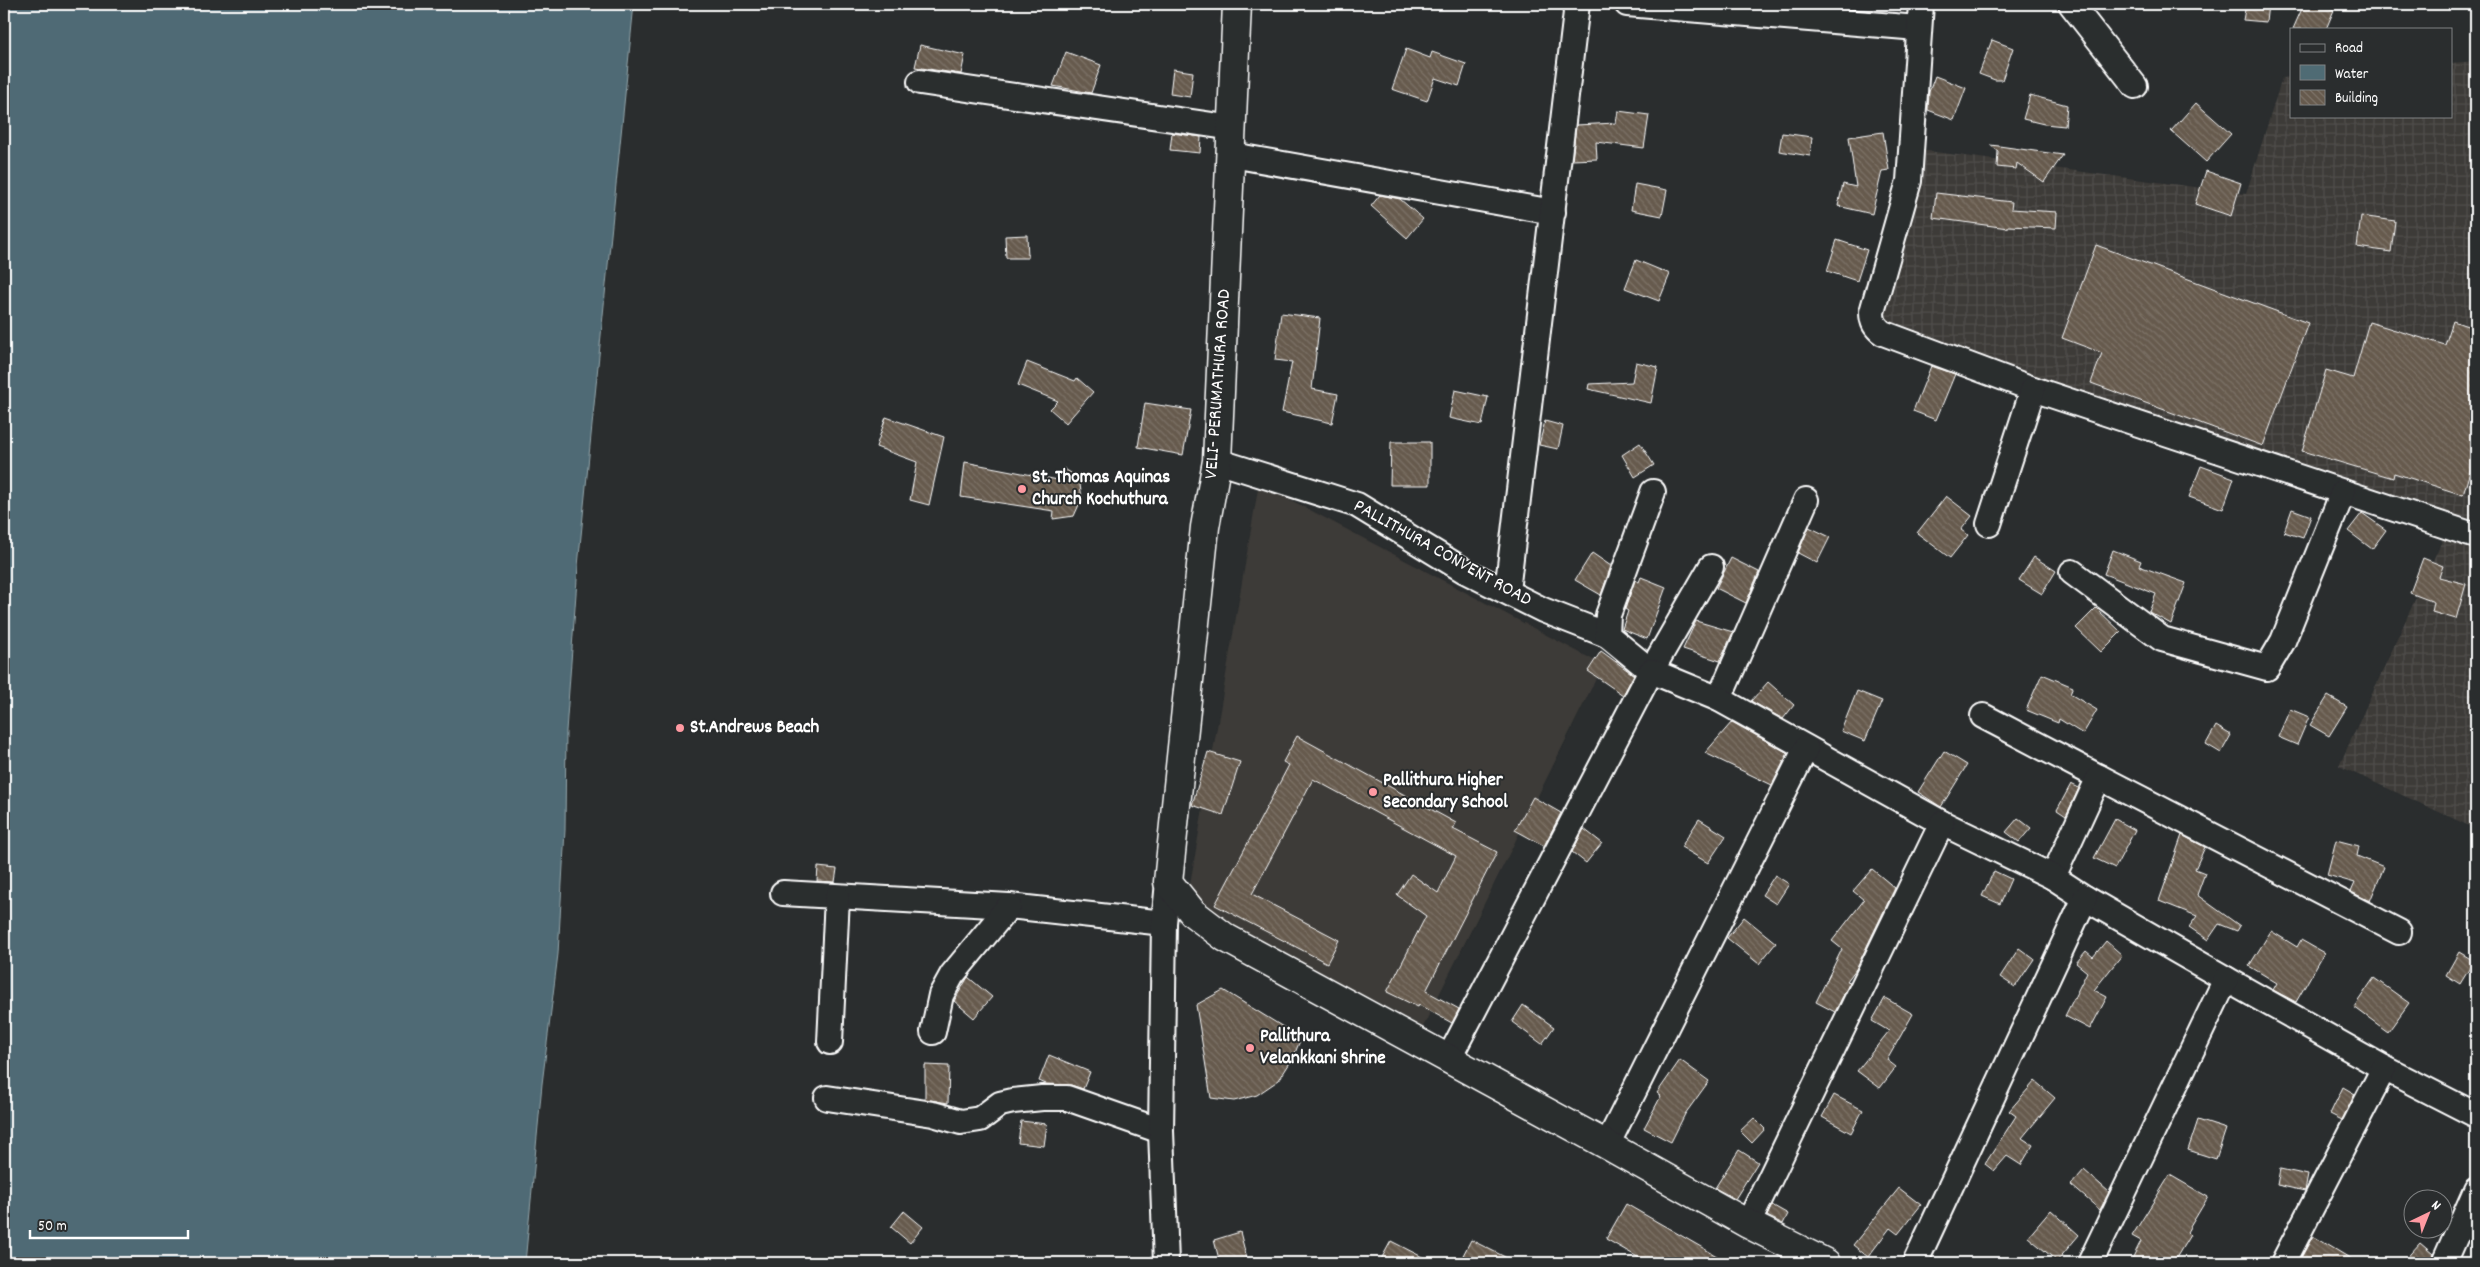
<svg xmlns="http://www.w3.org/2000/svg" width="2480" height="1267" font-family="Dekko,sans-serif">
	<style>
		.built { fill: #3c3a37 }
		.industrial { fill: url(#industrial-grid) }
		.water { fill: #4f6b74; stroke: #95a6ac }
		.building { fill: url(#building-back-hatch); stroke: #fff }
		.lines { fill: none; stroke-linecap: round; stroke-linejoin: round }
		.minor-casing { stroke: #fff; stroke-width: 28 }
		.secondary-casing { stroke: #fff; stroke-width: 31 }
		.minor { stroke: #2a2d2e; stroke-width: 24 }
		.secondary { stroke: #2a2d2e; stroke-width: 28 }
		.poi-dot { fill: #ff9aa2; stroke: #2a2d2e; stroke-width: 2 }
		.labels { text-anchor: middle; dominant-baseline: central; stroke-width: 4; stroke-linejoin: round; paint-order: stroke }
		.street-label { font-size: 19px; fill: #fff; stroke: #2a2d2e }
		.poi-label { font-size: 19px; font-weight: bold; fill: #fff; stroke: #2a2d2e; text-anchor: start }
	</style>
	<defs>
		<pattern id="industrial-grid" width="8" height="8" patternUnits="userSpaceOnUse" patternTransform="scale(1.25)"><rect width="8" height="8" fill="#3c3a37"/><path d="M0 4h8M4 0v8" fill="none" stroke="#504e4b"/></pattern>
		<pattern id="building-back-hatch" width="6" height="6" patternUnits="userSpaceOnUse" patternTransform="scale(1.25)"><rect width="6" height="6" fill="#665a4d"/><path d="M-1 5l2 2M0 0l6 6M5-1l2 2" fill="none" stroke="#7d7368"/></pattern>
	</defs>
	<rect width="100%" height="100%" fill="#2a2d2e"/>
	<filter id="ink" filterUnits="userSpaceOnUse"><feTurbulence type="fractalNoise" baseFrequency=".02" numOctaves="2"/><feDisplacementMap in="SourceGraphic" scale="10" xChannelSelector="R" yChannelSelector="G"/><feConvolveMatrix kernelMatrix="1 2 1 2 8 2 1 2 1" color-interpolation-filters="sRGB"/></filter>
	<g filter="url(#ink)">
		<polygon class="built" points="1259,483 1603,665 1423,1027 1209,914 1189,890"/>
		<polygon class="industrial" points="2476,61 2476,829 2339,766 2446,532 1862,327 1906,148 2246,194 2282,78 2291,77 2291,116 2451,116 2451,63"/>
		<polygon class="water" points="4,4 634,4 578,566 566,731 565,830 558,954 542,1084 525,1263 4,1263"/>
		<g class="building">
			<polygon points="2246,4 2268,4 2266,22 2243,20"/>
			<polygon points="2304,4 2321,4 2334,10 2326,29 2293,29"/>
			<polygon points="1992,40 2013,48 2002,80 1995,80 1979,74"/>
			<polygon points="920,45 965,55 961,74 915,67"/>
			<polygon points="1406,49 1430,58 1432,52 1466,64 1459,86 1435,78 1427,101 1392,89"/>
			<polygon points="1066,52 1101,65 1091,93 1053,86"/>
			<polygon points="1173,69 1193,72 1190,97 1170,94"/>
			<polygon points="1935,76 1966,88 1954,120 1928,110 1929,92"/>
			<polygon points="2030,95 2067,105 2065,126 2044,124 2023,119"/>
			<polygon points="2196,103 2231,134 2206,162 2171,131"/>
			<polygon points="1618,111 1649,115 1644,148 1596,142 1597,159 1572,160 1576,125 1616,123"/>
			<polygon points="1883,132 1889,170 1882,171 1872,214 1838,206 1843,184 1856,187 1849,137"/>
			<polygon points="1172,133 1201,137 1200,153 1170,150"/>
			<polygon points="1782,133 1812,137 1810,156 1779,151"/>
			<polygon points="1990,145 1999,146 2063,155 2044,182 2017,163 2016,169 1997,167 1998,151"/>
			<polygon points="2206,171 2241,183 2231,216 2195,204"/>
			<polygon points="1635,184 1667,190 1662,216 1631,210"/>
			<polygon points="1936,193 2012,202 2011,209 2057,212 2056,228 2008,226 2008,228 1933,218"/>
			<polygon points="1380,195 1400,199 1423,219 1407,238 1371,206"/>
			<polygon points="2361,216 2395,221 2391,252 2357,247"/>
			<polygon points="1027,235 1028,258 1006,258 1005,236"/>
			<polygon points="1837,240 1867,250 1857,281 1827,271"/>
			<polygon points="2096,245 2308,323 2263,446 2091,383 2102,353 2062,338"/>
			<polygon points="1636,260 1670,274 1659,301 1625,288"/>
			<polygon points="1281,313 1320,318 1312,389 1338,394 1332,423 1282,412 1292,362 1275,360"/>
			<polygon points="2453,321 2476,329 2476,451 2463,495 2394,473 2393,478 2302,451 2326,370 2353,378 2369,322 2445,345"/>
			<polygon points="1027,362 1075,381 1077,378 1093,392 1066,423 1050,409 1058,401 1018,385"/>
			<polygon points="1636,362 1658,367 1651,403 1588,389 1589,384 1632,382"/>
			<polygon points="1931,366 1955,374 1936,420 1913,411"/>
			<polygon points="1455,390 1488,397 1482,425 1449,418"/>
			<polygon points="1145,403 1191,410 1183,455 1138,447"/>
			<polygon points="886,417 944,437 929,505 910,500 917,462 876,447"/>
			<polygon points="1545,421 1563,426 1558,449 1539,445"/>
			<polygon points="1391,442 1430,442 1430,485 1390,485"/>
			<polygon points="1640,443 1654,465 1635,477 1622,455"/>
			<polygon points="965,462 1058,480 1063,468 1079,478 1082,498 1074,516 1053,519 1054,511 961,497"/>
			<polygon points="2201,466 2234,478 2223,509 2189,497"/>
			<polygon points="1946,496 1972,516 1961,530 1968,535 1950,558 1917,533"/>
			<polygon points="2292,509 2311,516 2303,538 2284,532"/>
			<polygon points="2362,513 2386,530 2372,549 2348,531"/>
			<polygon points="1809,527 1830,537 1817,563 1798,553"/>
			<polygon points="2113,550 2141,561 2139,566 2186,583 2171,624 2149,612 2156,594 2104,574"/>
			<polygon points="1592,553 1611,566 1601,595 1575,580"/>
			<polygon points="2034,557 2056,571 2042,594 2019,580"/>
			<polygon points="1731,558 1759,572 1746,603 1716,588"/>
			<polygon points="2423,558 2443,566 2439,577 2466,584 2456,619 2432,612 2434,602 2410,593"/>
			<polygon points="1641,577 1666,587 1647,639 1622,629 1628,611 1625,609 1635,580 1639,582"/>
			<polygon points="2096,608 2121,632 2101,652 2076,628"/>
			<polygon points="1696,621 1733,632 1720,661 1683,649"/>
			<polygon points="1601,651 1634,675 1623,695 1588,671"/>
			<polygon points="2042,674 2073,687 2070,694 2097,710 2083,734 2059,719 2058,723 2026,710"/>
			<polygon points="1768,682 1794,705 1783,719 1751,701"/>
			<polygon points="1857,691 1882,701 1865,741 1841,731"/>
			<polygon points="2328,696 2347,707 2329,736 2310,725"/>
			<polygon points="2290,709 2309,717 2297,745 2278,737"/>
			<polygon points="1732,722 1788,753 1772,785 1705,753"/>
			<polygon points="2216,726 2231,735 2221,753 2206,744"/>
			<polygon points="1297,736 1456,823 1453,829 1497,852 1426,991 1459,1009 1452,1023 1419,1005 1418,1007 1387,992 1426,916 1397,895 1411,874 1438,893 1456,856 1313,779 1252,894 1339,940 1327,963 1215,905 1289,765 1283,762"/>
			<polygon points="1944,751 1967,765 1941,807 1918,792"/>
			<polygon points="1208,752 1240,762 1223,815 1192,805"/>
			<polygon points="2071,784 2079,788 2066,816 2057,810"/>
			<polygon points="1533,797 1561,813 1544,846 1515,830"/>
			<polygon points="2018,818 2031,828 2019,842 2006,832"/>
			<polygon points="1699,819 1726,836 1708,863 1681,847"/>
			<polygon points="2115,819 2135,830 2115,868 2094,858"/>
			<polygon points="1584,829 1602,843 1586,863 1572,852"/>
			<polygon points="2182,835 2205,847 2195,869 2205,873 2197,895 2240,926 2237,931 2219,924 2208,940 2189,927 2197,916 2159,901"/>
			<polygon points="2336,840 2359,846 2357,856 2384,867 2370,901 2351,892 2355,883 2327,875"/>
			<polygon points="818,867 837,869 835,882 817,881"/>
			<polygon points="1872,869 1895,888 1856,969 1847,981 1850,982 1835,1012 1816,1002 1842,949 1832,941 1864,900 1853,891"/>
			<polygon points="1994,871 2011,879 2000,904 1982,896"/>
			<polygon points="1775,875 1789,884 1776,904 1762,895"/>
			<polygon points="1744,917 1776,943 1759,964 1727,938"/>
			<polygon points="2271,931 2297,947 2301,940 2324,953 2296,1002 2273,990 2277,983 2249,966"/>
			<polygon points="2106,941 2122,955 2094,990 2107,997 2090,1029 2065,1016 2087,972 2076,963 2086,951 2093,957"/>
			<polygon points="2019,948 2034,959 2015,987 2000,977"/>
			<polygon points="2459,952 2474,961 2460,984 2446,975"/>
			<polygon points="968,977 992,997 974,1018 954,1001"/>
			<polygon points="2374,978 2409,1003 2388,1032 2354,1007"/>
			<polygon points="1223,990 1301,1038 1293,1058 1279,1080 1257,1095 1234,1101 1211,1098 1196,1005"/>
			<polygon points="1885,998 1913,1014 1887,1060 1896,1067 1880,1088 1857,1071 1889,1031 1872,1021"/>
			<polygon points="1523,1005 1554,1027 1542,1044 1512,1022"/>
			<polygon points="1049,1055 1090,1072 1083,1089 1071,1085 1046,1084 1039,1081"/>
			<polygon points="1680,1060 1709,1081 1685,1114 1671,1142 1644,1128 1661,1096 1657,1093"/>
			<polygon points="925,1065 949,1066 948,1103 925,1099"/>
			<polygon points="2035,1081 2055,1098 2022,1138 2033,1145 2021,1165 2007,1156 1994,1171 1985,1164 2016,1116 2009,1111"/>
			<polygon points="2343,1087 2355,1094 2342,1120 2330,1114"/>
			<polygon points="1834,1095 1863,1110 1851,1133 1822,1117"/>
			<polygon points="1754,1118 1765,1129 1752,1143 1740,1131"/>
			<polygon points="2198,1120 2226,1129 2216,1159 2188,1150"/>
			<polygon points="1021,1121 1047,1124 1044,1146 1018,1143"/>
			<polygon points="1739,1150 1758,1162 1735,1199 1715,1188"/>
			<polygon points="2280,1169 2308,1175 2305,1191 2277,1185"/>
			<polygon points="2084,1170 2109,1192 2100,1210 2071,1185"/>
			<polygon points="2170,1175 2208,1197 2187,1232 2190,1235 2173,1263 2130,1263 2141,1241 2132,1236"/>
			<polygon points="1899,1188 1921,1205 1898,1234 1890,1228 1868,1257 1853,1245"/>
			<polygon points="1626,1204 1729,1263 1648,1263 1606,1239"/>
			<polygon points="1772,1205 1788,1214 1783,1224 1767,1216"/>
			<polygon points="2051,1210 2079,1235 2057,1261 2028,1237"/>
			<polygon points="904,1211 923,1227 910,1243 891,1227"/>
			<polygon points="1240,1232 1248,1263 1220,1263 1214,1240"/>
			<polygon points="2313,1236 2358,1263 2298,1263"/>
			<polygon points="1471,1240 1517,1263 1459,1263"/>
			<polygon points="1391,1241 1434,1263 1379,1263"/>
			<polygon points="2420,1243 2433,1254 2430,1263 2402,1263"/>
		</g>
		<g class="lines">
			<defs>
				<g id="minor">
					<polyline points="1627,4 1918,28"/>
					<path d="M1921,4L1909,181L1872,312C1872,322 1875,327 1883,333L2033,389L2476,536"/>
					<polyline points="2071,4 2135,86"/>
					<polyline points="920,82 1233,128"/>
					<polyline points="1232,155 1553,212"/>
					<polyline points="1217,461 1357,505 1465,571 1543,610 1607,635"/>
					<polyline points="1653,492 1608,615 1607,635 1651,671 1711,567"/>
					<polyline points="1989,524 2033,389"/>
					<polyline points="2072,572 2162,639 2267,668 2283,641 2343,492"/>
					<polyline points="1507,591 1577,4"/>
					<polyline points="1719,699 1806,500"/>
					<polyline points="1983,716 2099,777"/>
					<polyline points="2053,877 2099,777 2399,932"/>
					<polyline points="783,893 1009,906 1164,923"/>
					<polyline points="933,1032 941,995 952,975 1009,906"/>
					<polyline points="830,1042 837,897"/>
					<polyline points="1448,1060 1651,671 1719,699 1942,823 2053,877 2085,898 2226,979 2384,1068 2476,1115"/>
					<polyline points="827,1098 933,1114 961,1122 980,1119 1000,1104 1013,1101 1042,1098 1067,1098 1161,1131"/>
					<polyline points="1607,1145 1806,748"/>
					<polyline points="1748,1224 1942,823"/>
					<polyline points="1166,1263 1161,1131 1164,923 1168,882"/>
					<polyline points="1915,1263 2085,898"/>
					<polyline points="2090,1263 2226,979"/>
					<polyline points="2283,1263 2384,1068"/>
					<polyline points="2444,1263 2476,1190"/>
				</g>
				<polyline id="secondary" points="1237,4 1217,461 1205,527 1168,882 1193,913 1226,938 1607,1145 1748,1224 1826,1263"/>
			</defs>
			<use href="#minor" class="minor-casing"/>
			<use href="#secondary" class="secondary-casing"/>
			<use href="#minor" class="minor"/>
			<use href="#secondary" class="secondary"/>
		</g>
	</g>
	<g class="poi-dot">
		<circle cx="1022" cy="489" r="5"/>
		<circle cx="680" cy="728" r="5"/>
		<circle cx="1373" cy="792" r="5"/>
		<circle cx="1250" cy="1048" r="5"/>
	</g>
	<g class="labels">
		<g class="street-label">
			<text transform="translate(1219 384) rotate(-86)">VELI- PERUMATHURA ROAD</text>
			<text transform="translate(1442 554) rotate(29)">PALLITHURA CONVENT ROAD</text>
		</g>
		<g class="poi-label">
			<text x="1032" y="478">St. Thomas Aquinas<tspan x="1032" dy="22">Church Kochuthura</tspan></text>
			<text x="690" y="728">St.Andrews Beach</text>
			<text x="1383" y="781">Pallithura Higher<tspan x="1383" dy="22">Secondary School</tspan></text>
			<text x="1260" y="1037">Pallithura<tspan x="1260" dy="22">Velankkani Shrine</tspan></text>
		</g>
	</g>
	<rect width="2480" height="1267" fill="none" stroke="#2a2d2e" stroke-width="20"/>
	<rect x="10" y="10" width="2460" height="1247" fill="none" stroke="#fff" stroke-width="2" filter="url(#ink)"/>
	<rect x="2290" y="28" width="162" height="90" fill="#2a2d2e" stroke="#7f8182"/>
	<rect x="2300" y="44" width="25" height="8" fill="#2a2d2e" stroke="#7f8182"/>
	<text x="2335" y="52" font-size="15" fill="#ffffff">Road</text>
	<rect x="2300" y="65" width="25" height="15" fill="#4f6b74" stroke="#7f8182"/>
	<text x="2335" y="78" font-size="15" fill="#ffffff">Water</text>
	<rect x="2300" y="90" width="25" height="15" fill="url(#building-back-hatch)" stroke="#7f8182"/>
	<text x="2335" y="102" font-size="15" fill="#ffffff">Building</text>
	<g transform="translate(2428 1214) rotate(43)"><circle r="24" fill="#2a2d2e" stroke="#7f8182"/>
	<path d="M0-4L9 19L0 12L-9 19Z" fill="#ff9aa2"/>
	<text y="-8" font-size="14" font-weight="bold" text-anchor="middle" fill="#ffffff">N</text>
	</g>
	<path d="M30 1230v8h158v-8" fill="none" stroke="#ffffff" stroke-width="2.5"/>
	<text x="38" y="1230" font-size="15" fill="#ffffff" stroke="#2a2d2e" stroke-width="4" paint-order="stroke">50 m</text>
</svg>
